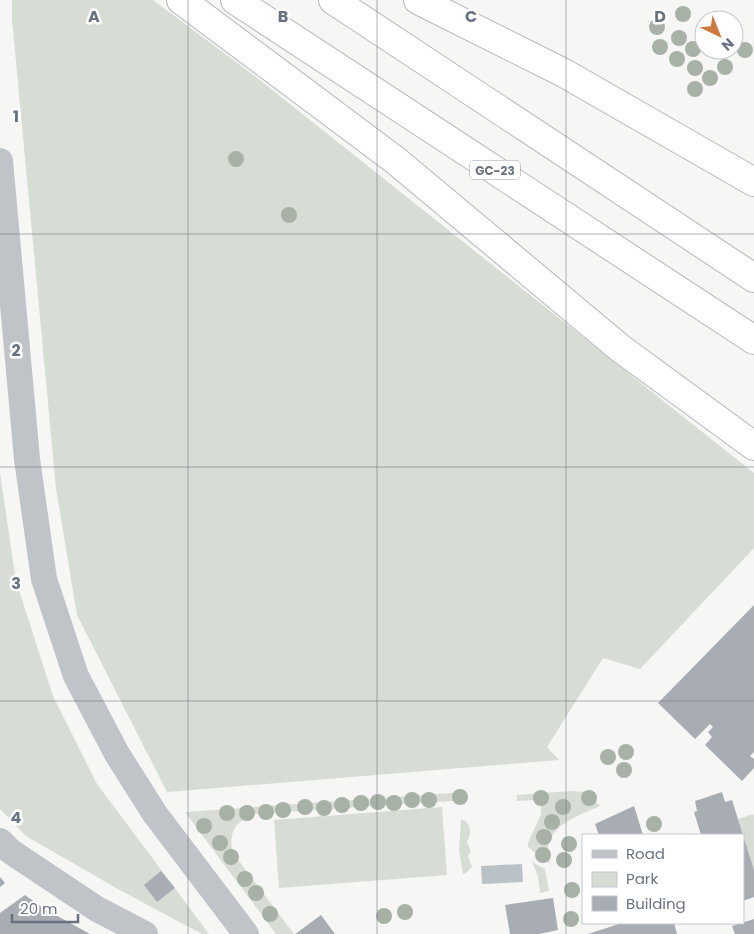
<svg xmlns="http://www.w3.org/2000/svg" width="754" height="934" font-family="Poppins,sans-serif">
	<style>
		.green { fill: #d7dcd5 }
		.water { fill: #bbc2c7 }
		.building { fill: #a8adb3 }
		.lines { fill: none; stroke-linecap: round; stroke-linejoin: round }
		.motorway-casing { stroke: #b5b7bb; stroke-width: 30 }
		.minor { stroke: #c0c3c7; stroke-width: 26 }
		.motorway { stroke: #fff; stroke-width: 28 }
		.tree { fill: #a7b1a6 }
		.grid { fill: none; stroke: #697281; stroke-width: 1; stroke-opacity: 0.55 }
		.labels { text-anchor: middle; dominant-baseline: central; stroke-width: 5; stroke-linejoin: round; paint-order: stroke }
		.shield { fill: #fff; stroke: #969ca7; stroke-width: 1 }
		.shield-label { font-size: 12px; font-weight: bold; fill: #697281 }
		.grid-label { font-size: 16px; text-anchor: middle; font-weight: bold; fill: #697281; stroke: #fff; stroke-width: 5; stroke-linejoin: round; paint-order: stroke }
	</style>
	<rect width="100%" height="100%" fill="#f6f6f4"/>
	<g class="green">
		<polygon points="12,0 153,0 252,74 754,473 754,548 640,669 603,658 547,747 559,760 167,792 77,615 56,488 12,19"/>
		<polygon points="0,473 16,581 53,696 97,784 209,934 202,934 116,888 26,836 0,809"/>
		<path d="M571,791L587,792L600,806C581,815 551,823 548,848C547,853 549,859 550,864L528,847V843L541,814V804L537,800L517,801V795Z"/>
		<path d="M466,792L467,800L254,814C235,822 228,832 233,853L294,934H276L185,812Z"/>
		<polygon points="442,807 447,875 279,888 274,820"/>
		<polygon points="753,814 754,816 754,870 738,819"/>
		<path d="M461,819C472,824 472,832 467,842L471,851L468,856L472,867L466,873L463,874L459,850Z"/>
		<polygon points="532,862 545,869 549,891 540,893 538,876"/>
	</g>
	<polygon class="water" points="522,864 523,882 482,884 481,866"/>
	<g class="building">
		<polygon points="754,605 754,752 750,756 754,759 754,768 742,781 705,745 712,737 708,732 713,727 710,724 695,739 658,703"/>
		<polygon points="722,792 725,802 732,800 754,870 754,897 743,901 743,835 701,835 694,812 697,811 695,801"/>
		<polygon points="634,806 643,835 599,835 595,824"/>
		<polygon points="161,871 175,888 157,902 144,885"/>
		<polygon points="0,877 5,883 0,887"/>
		<polygon points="25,895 43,908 90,934 0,934 0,913"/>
		<polygon points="553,898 558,930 539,934 510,934 505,905"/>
		<polygon points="321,915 335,934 295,934 298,932"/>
		<polygon points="754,919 754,934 735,934 732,926"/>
		<polygon points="622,923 674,923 677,934 588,934"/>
	</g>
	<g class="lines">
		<defs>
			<g id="motorway">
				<polyline points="181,0 395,160 620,348 754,446"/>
				<polyline points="235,0 754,340"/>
				<polyline points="333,0 754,278"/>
				<polyline points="418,0 564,73 754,182"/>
			</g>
		</defs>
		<use href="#motorway" class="motorway-casing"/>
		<g class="minor">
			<polyline points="0,161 27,459 44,579 76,676 117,754 155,814 246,934"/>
			<polyline points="0,841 10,851 97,909 145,934"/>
		</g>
		<use href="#motorway" class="motorway"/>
	</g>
	<g class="tree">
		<circle cx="683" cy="14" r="8"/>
		<circle cx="657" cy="27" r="8"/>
		<circle cx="679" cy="38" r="8"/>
		<circle cx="660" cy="47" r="8"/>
		<circle cx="693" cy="49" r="8"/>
		<circle cx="745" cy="50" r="8"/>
		<circle cx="677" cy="59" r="8"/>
		<circle cx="725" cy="67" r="8"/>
		<circle cx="695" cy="68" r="8"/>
		<circle cx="710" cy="78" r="8"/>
		<circle cx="695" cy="89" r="8"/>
		<circle cx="236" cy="159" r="8"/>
		<circle cx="289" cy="215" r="8"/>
		<circle cx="626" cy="752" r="8"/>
		<circle cx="608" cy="757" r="8"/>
		<circle cx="624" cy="770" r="8"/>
		<circle cx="460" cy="797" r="8"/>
		<circle cx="541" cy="798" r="8"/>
		<circle cx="589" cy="798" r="8"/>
		<circle cx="412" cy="800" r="8"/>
		<circle cx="429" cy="800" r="8"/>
		<circle cx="378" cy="802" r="8"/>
		<circle cx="361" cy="803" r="8"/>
		<circle cx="394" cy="803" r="8"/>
		<circle cx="342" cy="805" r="8"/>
		<circle cx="305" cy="807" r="8"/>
		<circle cx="563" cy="807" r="8"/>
		<circle cx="324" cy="808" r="8"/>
		<circle cx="283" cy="810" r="8"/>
		<circle cx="266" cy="812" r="8"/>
		<circle cx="227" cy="813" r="8"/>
		<circle cx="247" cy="813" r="8"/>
		<circle cx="552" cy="822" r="8"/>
		<circle cx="654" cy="824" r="8"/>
		<circle cx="204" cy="826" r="8"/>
		<circle cx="544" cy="837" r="8"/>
		<circle cx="220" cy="843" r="8"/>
		<circle cx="569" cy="844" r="8"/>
		<circle cx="543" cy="855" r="8"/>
		<circle cx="231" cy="857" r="8"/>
		<circle cx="564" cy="860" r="8"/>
		<circle cx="245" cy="879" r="8"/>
		<circle cx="572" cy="890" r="8"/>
		<circle cx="256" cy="893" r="8"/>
		<circle cx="405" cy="912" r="8"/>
		<circle cx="270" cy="914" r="8"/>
		<circle cx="384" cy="916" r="8"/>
		<circle cx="571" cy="919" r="8"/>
	</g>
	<path class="grid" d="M188,0V934M377,0V934M566,0V934M0,234H754M0,467H754M0,701H754"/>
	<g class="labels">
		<rect class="shield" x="470" y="160.5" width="50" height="19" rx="4"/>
		<g class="shield-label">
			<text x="495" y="170">GC-23</text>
		</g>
	</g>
	<g class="grid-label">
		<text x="94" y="22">A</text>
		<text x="283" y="22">B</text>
		<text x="471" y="22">C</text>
		<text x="660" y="22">D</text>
		<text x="16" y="122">1</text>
		<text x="16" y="356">2</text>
		<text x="16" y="589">3</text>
		<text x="16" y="823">4</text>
	</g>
	<rect x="582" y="834" width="162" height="90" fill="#ffffff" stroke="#c3c7cd"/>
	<rect x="592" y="850" width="25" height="8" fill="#c0c3c7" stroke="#c3c7cd"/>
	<text x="626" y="859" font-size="15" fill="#697281">Road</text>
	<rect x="592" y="872" width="25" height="15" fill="#d7dcd5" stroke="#c3c7cd"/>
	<text x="626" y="884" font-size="15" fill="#697281">Park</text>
	<rect x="592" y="896" width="25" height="15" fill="#a8adb3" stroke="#c3c7cd"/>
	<text x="626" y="909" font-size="15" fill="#697281">Building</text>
	<g transform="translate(719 35) rotate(137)"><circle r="24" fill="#ffffff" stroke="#c3c7cd"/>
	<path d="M0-4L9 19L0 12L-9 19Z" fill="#cd783d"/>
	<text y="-8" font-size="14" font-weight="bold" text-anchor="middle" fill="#697281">N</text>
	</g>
	<path d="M12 914v8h66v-8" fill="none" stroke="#697281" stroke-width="2.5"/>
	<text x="20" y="914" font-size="15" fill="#697281" stroke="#ffffff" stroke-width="4" paint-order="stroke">20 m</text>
</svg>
